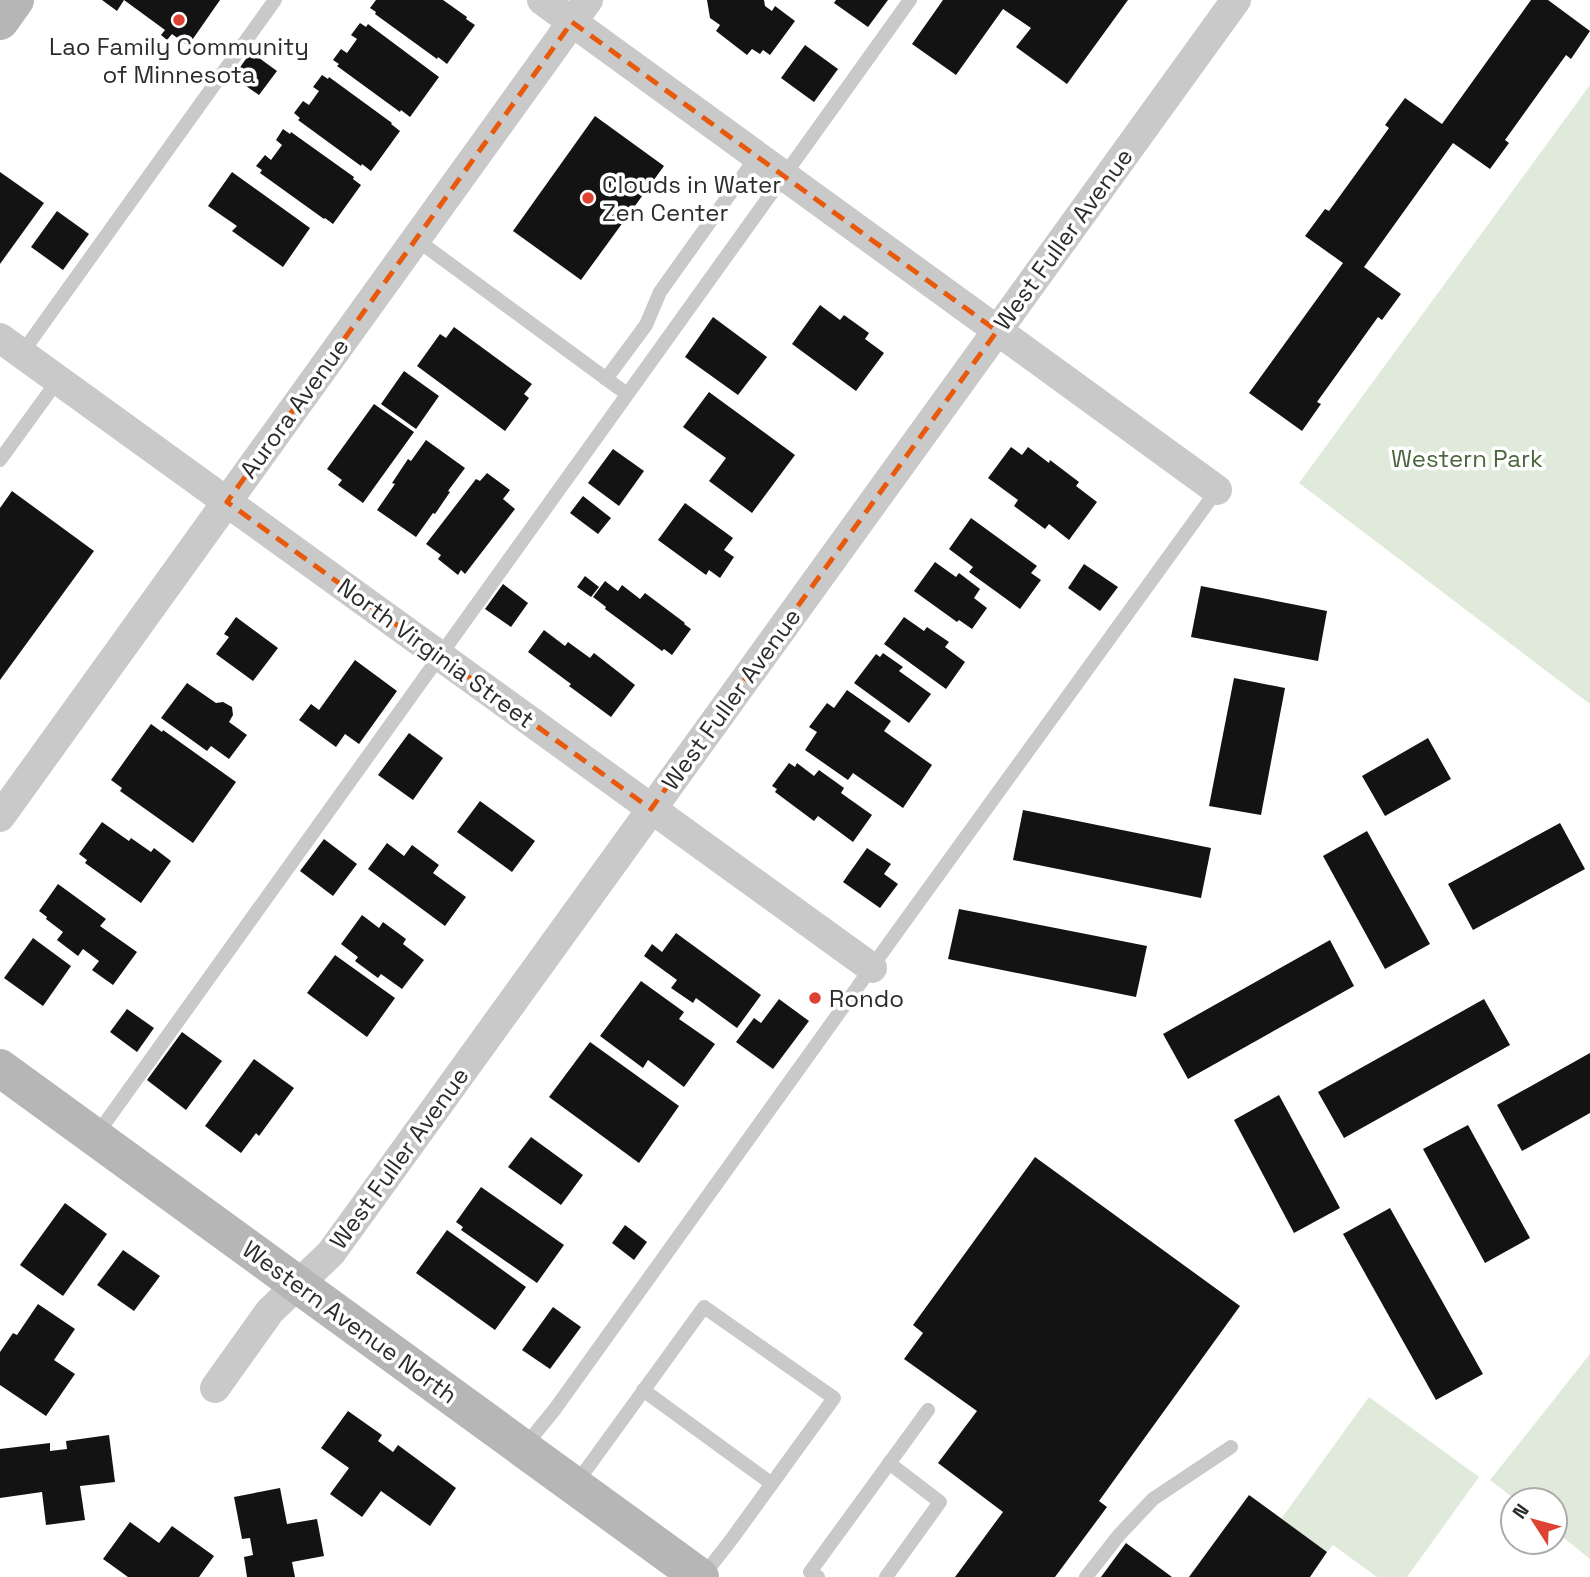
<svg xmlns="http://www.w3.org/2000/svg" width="1590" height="1577" font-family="'Space Grotesk',sans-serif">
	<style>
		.green { fill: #e0eada }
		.building { fill: #131313 }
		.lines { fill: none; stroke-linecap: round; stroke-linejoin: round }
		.lane { stroke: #c9c9c9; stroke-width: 14 }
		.street { stroke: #c9c9c9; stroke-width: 30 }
		.secondary { stroke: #b6b6b6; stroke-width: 38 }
		.marked { fill: none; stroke: #e8590c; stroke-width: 5; stroke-dasharray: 14 9; stroke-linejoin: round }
		.poi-dot { fill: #dd4235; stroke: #fff; stroke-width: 2.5 }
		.labels { text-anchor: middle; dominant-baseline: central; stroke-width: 7; stroke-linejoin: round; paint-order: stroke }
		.poi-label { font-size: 24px; fill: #2c2c2c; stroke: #fff; text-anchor: start }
		.street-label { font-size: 24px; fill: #2c2c2c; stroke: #fff }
		.park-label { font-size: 24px; fill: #49663c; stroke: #fff }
	</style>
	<rect width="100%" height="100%" fill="#fff"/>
	<g class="green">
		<polygon points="1590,85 1590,704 1299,483"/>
		<polygon points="1590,1354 1590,1559 1555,1531 1555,1500 1516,1500 1490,1480"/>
		<polygon points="1369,1397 1479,1477 1407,1577 1377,1577 1333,1545 1327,1552 1281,1519"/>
	</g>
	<g class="building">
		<polygon points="102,0 220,0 188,46 172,34 167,40 161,35 165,30 124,0 117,11"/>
		<polygon points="376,0 443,0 467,17 466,19 475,25 447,64 438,57 437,59 375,14 376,12 370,8"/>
		<polygon points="707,0 764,0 765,6 772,11 775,6 795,21 770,55 763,50 760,54 752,49 747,55 716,31 720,25 710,18"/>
		<polygon points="836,0 888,0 868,27 834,3"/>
		<polygon points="943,0 1128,0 1067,84 1016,47 1031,28 1003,9 956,75 912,44"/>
		<polygon points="1531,0 1548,0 1590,31 1571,59 1566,55 1505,140 1509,143 1490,169 1453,143 1364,267 1401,294 1382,320 1378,317 1317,402 1321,404 1302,431 1249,393 1343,263 1305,236 1325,209 1329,211 1389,128 1385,125 1405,98 1442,124"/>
		<polygon points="360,23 366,27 368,24 439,77 410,117 401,110 400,112 337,66 339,64 333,60 341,49 347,53 357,39 351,35"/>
		<polygon points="805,45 838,69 814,102 781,78"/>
		<polygon points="251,52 277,71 259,95 233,77"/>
		<polygon points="322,75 328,79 329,77 392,123 391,124 400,131 371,171 362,164 361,166 298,120 300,118 294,113 303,101 309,105 319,91 313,87"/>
		<polygon points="595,116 664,166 581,280 513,231"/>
		<polygon points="283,129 290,134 291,132 354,177 353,179 361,185 333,224 325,218 324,219 260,173 262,170 256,166 265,155 271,160 282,145 276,140"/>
		<polygon points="0,172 44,203 0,264"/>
		<polygon points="232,172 310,228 283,267 232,231 237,226 208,206"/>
		<polygon points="57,211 89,234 63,270 31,247"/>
		<polygon points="820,305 840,320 844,315 869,333 865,339 884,353 856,391 792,344"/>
		<polygon points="713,317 767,357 738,395 685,357"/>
		<polygon points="454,327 532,384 524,394 529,398 505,431 417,366 440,334 446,338"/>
		<polygon points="404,371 439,396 416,429 381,404"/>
		<polygon points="709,392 795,455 752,513 709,481 726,458 683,427"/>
		<polygon points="374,404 414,432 363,503 338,485 342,480 327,469"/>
		<polygon points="426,440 465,468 448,491 450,492 435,514 433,513 416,537 377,510 395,484 392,483 408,459 411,461"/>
		<polygon points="1011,447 1022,455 1028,447 1049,463 1050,460 1079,482 1076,486 1097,502 1069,540 1049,524 1045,529 1014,506 1018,500 988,478"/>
		<polygon points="613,449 644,471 619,506 588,483"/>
		<polygon points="487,473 510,490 503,499 515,509 465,574 461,570 458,575 438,559 441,555 426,544 476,479 480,481"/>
		<polygon points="12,491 94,551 0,680 0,508"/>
		<polygon points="583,496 611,518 598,534 570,513"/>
		<polygon points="685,503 733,538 724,550 734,557 720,578 709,570 706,575 658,540"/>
		<polygon points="971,518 1037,566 1031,573 1041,580 1020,609 969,572 973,567 949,549"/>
		<polygon points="935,562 956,577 959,573 980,589 974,598 987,608 972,629 959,620 957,622 914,591"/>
		<polygon points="1084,564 1118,587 1100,611 1068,588"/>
		<polygon points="585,576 599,587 591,597 577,587"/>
		<polygon points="605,581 618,591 622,585 640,599 645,593 685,623 684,624 691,629 672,655 664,649 662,651 605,609 606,607 593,597"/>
		<polygon points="503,584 528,603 511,627 485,609"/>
		<polygon points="1201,586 1327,611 1318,661 1191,637"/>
		<polygon points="236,617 278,648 253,681 216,654 229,637 224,634"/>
		<polygon points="904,617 924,631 927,627 949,642 945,647 965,662 946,689 884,644"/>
		<polygon points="544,630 565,646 568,642 590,658 594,653 635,685 611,717 569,686 571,684 528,652"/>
		<polygon points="883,653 903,667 899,671 931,694 909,723 854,683 876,654 880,657"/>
		<polygon points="355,660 397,691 359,744 345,734 336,747 299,720 311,704 319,710"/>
		<polygon points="1234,678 1285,688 1261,815 1209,806"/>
		<polygon points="187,683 216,703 223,702 232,707 233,715 229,722 247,735 229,759 211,746 207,751 161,718"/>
		<polygon points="847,690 891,721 884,731 932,765 903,808 853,773 848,780 805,750 817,732 809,727 827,703 834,708"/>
		<polygon points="151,724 162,732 163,730 236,782 193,843 120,791 122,788 111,780"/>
		<polygon points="409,733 443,758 413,800 378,775"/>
		<polygon points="1428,738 1451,779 1385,816 1362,776"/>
		<polygon points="789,763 795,767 797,763 814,776 819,770 844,788 841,793 872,815 853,842 818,816 814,821 775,792 777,789 772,786"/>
		<polygon points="480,801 535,841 512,872 457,832"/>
		<polygon points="1023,810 1211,848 1201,898 1013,860"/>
		<polygon points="102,822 129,841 131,838 151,852 154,848 171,861 141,903 85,863 87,860 79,854"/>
		<polygon points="1560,823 1585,869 1473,930 1448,884"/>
		<polygon points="1367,831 1430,944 1385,969 1323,856"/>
		<polygon points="324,839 357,864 333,896 300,871"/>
		<polygon points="387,843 404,856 412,845 439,865 433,873 466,897 445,926 368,869"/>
		<polygon points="867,848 891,864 884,874 898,884 880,908 843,882"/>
		<polygon points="58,884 106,919 100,926 137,952 113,985 92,970 99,961 83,949 78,956 57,940 63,932 46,919 47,917 39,911"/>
		<polygon points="959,909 1147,946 1136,997 948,959"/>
		<polygon points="362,915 379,928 383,922 406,939 403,944 424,960 402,989 381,974 378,978 355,961 358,957 341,944"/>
		<polygon points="676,933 761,995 737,1028 696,998 693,1003 671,988 677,980 644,956 652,944 662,952"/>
		<polygon points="33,938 71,966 43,1006 4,978"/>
		<polygon points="1330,940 1354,986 1188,1079 1163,1034"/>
		<polygon points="335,955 395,998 367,1037 307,993"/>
		<polygon points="641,981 684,1012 679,1019 715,1044 684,1087 648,1060 643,1068 600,1036"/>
		<polygon points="779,999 809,1021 773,1069 736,1042 754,1018 761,1023"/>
		<polygon points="1484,999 1510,1045 1344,1138 1318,1092"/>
		<polygon points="127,1009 154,1028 137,1052 110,1032"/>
		<polygon points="182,1032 222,1061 186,1110 147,1080"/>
		<polygon points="590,1042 679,1106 639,1163 549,1097"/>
		<polygon points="1590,1053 1590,1113 1522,1151 1497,1105"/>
		<polygon points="254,1059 294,1088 259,1136 256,1133 241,1153 205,1126"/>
		<polygon points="1279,1095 1340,1208 1294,1233 1234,1120"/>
		<polygon points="1468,1125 1530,1238 1485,1263 1423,1149"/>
		<polygon points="531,1137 583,1175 561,1205 508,1167"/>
		<polygon points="1035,1157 1240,1306 1099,1501 1107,1507 1055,1577 955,1577 1003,1512 938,1463 977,1411 904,1359 923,1333 913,1325"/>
		<polygon points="481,1187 564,1245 537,1283 461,1230 463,1227 456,1222"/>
		<polygon points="65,1203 107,1234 63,1296 20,1265"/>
		<polygon points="1390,1208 1483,1374 1436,1400 1343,1234"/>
		<polygon points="625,1225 647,1242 634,1260 612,1243"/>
		<polygon points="447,1230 526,1287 495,1330 416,1273"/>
		<polygon points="123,1250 160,1276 134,1311 97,1285"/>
		<polygon points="38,1304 75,1329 54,1360 75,1374 46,1416 0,1385 0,1352 13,1333 17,1335"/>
		<polygon points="553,1307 581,1327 550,1369 522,1350"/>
		<polygon points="348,1411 382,1435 378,1441 393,1452 398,1445 456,1488 430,1526 381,1491 362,1517 330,1494 349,1468 321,1448"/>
		<polygon points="109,1435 115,1482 80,1486 85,1520 46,1525 42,1492 0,1498 0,1449 50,1443 50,1451 67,1449 66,1441"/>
		<polygon points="280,1488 287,1524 317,1519 324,1556 292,1562 295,1577 247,1577 244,1557 253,1555 250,1538 242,1539 234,1497"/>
		<polygon points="1249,1495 1327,1552 1310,1577 1189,1577"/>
		<polygon points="130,1522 159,1543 172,1526 214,1556 199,1577 128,1577 103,1559"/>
		<polygon points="1126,1543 1172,1577 1101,1577"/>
	</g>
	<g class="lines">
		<g class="lane">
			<polyline points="417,240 627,394"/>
			<polyline points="22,353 275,0"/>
			<polyline points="606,379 646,325 660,292 757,156"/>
			<polyline points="0,460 58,380"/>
			<polyline points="95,1137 910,0"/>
			<polyline points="643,1390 772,1484"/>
			<polyline points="524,1447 555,1409 897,932 1217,490"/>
			<polyline points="575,1485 704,1307 834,1398 731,1540 702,1577"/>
			<polyline points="818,1577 810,1572 928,1410"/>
			<polyline points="886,1577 940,1502 889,1463"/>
			<polyline points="1086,1577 1119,1535 1153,1499 1231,1447"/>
		</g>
		<g class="street">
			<polyline points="542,0 1217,490"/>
			<polyline points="0,338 872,968"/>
			<polyline points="0,817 588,0"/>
			<polyline points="215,1388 270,1311 331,1253 1236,0"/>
		</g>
		<g class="secondary">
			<polyline points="0,21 15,0"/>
			<polyline points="0,1068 700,1577"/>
		</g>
	</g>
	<path class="marked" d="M572,22L997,331L651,809L227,502Z"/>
	<g class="poi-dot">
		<circle cx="179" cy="20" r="7"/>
		<circle cx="588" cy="198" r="7"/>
		<circle cx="815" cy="998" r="7"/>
	</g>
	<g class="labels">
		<g class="poi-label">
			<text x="179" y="46" text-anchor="middle">Lao Family Community<tspan x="179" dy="28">of Minnesota</tspan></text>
			<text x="602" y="184">Clouds in Water<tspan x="602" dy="28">Zen Center</tspan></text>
			<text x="829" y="998">Rondo</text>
		</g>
		<g class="street-label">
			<text transform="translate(1063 239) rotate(-54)">West Fuller Avenue</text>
			<text transform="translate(294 408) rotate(-54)">Aurora Avenue</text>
			<text transform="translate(436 653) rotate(36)">North Virginia Street</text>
			<text transform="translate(731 699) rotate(-54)">West Fuller Avenue</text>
			<text transform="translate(399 1158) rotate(-54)">West Fuller Avenue</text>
			<text transform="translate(350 1322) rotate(36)">Western Avenue North</text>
		</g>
		<g class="park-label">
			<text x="1467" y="458">Western Park</text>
		</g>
	</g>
	<g transform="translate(1534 1521) rotate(306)"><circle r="33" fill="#ffffff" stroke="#ababab" stroke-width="2"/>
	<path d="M0-5L12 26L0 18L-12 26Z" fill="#dd4235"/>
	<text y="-10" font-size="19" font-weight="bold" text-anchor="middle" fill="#2c2c2c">N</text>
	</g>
</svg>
